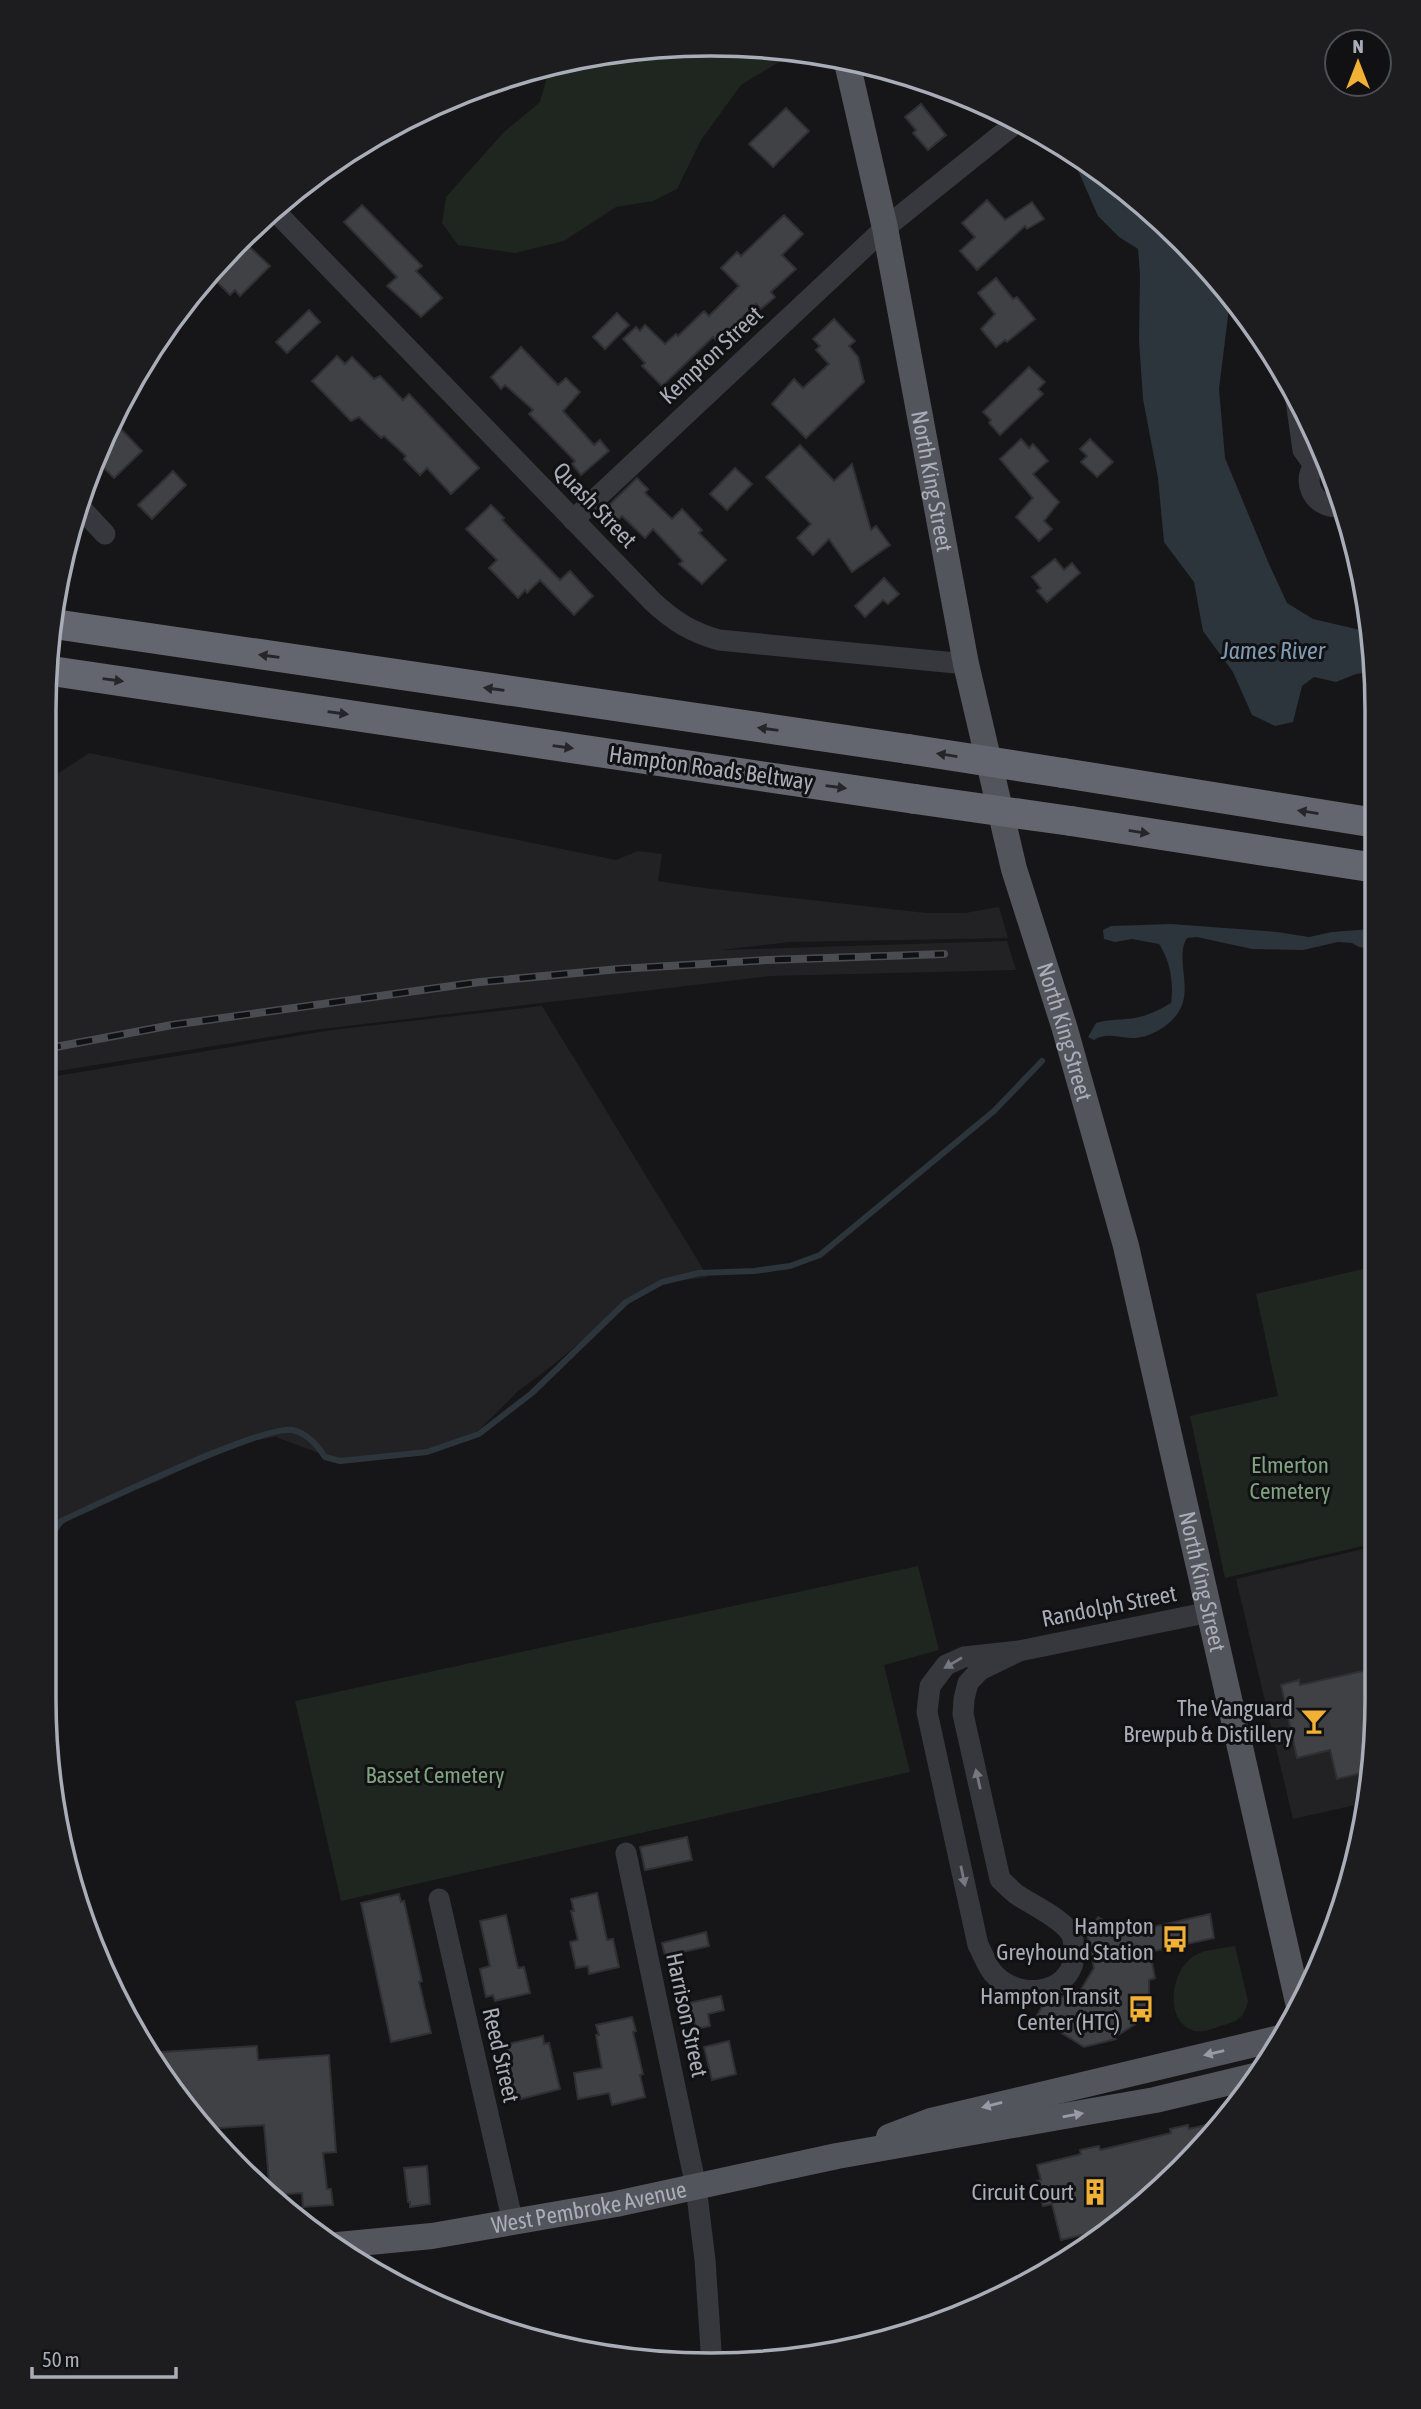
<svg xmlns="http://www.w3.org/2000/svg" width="1421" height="2409" font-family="'Asap Condensed',sans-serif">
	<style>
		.built { fill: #222225 }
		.green { fill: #1e261f }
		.water { fill: #2c353c }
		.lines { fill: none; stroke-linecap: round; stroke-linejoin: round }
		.stream { stroke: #2c353c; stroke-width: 6 }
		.building { fill: #404145; stroke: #303034; stroke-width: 2 }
		.minor { stroke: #37383d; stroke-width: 21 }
		.major { stroke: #53555c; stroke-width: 26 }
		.highway { stroke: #63666e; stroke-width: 30 }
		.rail-casing { stroke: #4a4c52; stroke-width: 8 }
		.rail { stroke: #111113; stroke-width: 5; stroke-dasharray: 16; stroke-linecap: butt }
		.highway-bridge { stroke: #63666e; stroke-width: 30 }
		.oneway { fill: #26262a }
		.oneway2 { fill: #757881 }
		.oneway3 { fill: #979ba6 }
		.labels { text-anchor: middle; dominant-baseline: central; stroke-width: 6; stroke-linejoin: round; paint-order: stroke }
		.street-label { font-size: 23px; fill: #a8adb8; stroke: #111113 }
		.park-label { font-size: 23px; fill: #7fa381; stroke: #111113 }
		.poi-label { font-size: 23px; fill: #a8adb8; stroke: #111113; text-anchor: end }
		.water-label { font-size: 24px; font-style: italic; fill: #7f9bb3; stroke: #111113 }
		.rim { fill: none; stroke: #a8adb8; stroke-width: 3.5 }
	</style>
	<rect width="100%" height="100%" fill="#161618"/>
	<g class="built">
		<polygon points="89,753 616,860 638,851 662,854 658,881 696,887 926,913 965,913 999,907 1008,938 790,942 721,950 1007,941 1016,970 771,976 313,1030 45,1073 45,782"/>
		<polygon points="542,1006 708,1277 668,1282 637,1294 552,1366 518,1391 479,1430 454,1446 416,1456 371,1457 340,1461 276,1437 238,1443 156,1482 102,1501 69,1519 44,1542 45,1078 332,1030"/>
		<polygon points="1376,1546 1376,1742 1364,1803 1293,1819 1236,1579"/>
	</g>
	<g class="green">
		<polygon points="711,44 784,51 784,59 741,85 701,140 677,189 653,201 616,207 564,241 515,253 458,245 442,223 446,197 504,132 540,102 550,66 581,56 644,50 651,53 659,49"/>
		<polygon points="1376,1266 1376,1543 1225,1578 1190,1416 1278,1396 1256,1294"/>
		<polygon points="918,1566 939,1650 884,1665 910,1772 341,1901 295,1701"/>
		<path d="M1235,1946L1248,2001C1245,2016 1238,2022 1223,2025C1214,2028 1201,2034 1192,2030C1165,2020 1171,1975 1189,1960C1200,1949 1220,1949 1235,1946Z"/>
	</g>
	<g class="water">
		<polygon points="1069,150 1081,156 1212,271 1228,293 1229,308 1219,389 1225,458 1269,564 1287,603 1313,619 1369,632 1376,671 1356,674 1336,682 1314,677 1302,686 1293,722 1275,726 1252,715 1233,672 1203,631 1194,582 1164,542 1158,478 1143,399 1139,340 1140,275 1138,249 1119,237 1098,216"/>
		<path d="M1171,924L1277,932L1309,937L1332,932L1371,929L1376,930V949L1359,947L1352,943L1338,942L1303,950L1252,949L1197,937L1187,938C1176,955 1189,980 1183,1002C1178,1022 1151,1039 1131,1038C1118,1038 1106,1032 1094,1040L1088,1037L1096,1023C1109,1019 1122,1020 1135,1018C1149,1015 1159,1010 1171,1003C1174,983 1170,960 1159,944L1132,939L1115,942L1104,939L1103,930L1111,926Z"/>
	</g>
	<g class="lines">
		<path class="stream" d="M44,1546L61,1521C98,1504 264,1424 293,1430C308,1434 317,1445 325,1457L340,1461L427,1452L479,1434L532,1393L626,1302L662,1282L699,1273L754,1271L790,1266L820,1255L994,1111L1042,1061"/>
	</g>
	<g class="building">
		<polygon points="921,104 946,135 928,150 913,133 916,130 905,117"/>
		<polygon points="786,108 809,131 773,167 749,144"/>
		<polygon points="987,200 1005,220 1032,202 1044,219 1027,229 1025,226 977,270 960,251 975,237 962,223"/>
		<polygon points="362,205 422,266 416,271 442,298 421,317 387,286 397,277 344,222"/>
		<polygon points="784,215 803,234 782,255 796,269 773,290 771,292 775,297 761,309 756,304 718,342 713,337 662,386 642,366 645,363 623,339 636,327 640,331 645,325 665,344 676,334 678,336 704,311 709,316 739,286 721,268 737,252 741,256"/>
		<polygon points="240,238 270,266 240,296 235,290 230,295 210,275"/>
		<polygon points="996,278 1013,299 1017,297 1035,319 1007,342 1005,340 996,347 981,329 995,314 978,293"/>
		<polygon points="309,310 320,322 287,353 276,342"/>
		<polygon points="617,313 629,325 605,349 593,337"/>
		<polygon points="834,319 855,341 849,346 858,357 864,382 806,438 772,404 794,379 803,388 829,364 816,350 820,346 813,339"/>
		<polygon points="521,347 558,385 566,378 580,392 563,411 594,445 600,440 609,451 581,475 572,464 575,461 529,414 533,410 530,407 505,385 501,389 491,377"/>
		<polygon points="337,356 345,364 352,357 374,379 380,376 403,400 409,394 479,468 451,494 427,468 420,475 404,459 406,456 384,436 381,438 359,417 351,421 312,381"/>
		<polygon points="1029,367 1045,382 1038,389 1043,394 1000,435 989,423 991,420 983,412"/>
		<polygon points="120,428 142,451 114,478 101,465 103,462 98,457 106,441"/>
		<polygon points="1021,439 1029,448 1033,444 1048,461 1033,474 1059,502 1044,521 1052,529 1039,541 1016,517 1033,498 1000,459"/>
		<polygon points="1090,439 1113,462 1097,477 1081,462 1087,456 1080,449"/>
		<polygon points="800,445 834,481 852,464 871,530 876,526 890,545 852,572 829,539 813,555 797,538 811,524 766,477"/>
		<polygon points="735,468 752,484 727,510 710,494"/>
		<polygon points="173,471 186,485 152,519 138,505"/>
		<polygon points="637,478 648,489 645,493 672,519 682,509 702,530 699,533 726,560 702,584 679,564 683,561 653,529 645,538 622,516 618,520 606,508"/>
		<polygon points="491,505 504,518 502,520 560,580 570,571 593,596 574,615 540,580 527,593 525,590 518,598 489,568 497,560 466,529"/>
		<polygon points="1055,559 1064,570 1072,563 1080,573 1047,602 1037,591 1041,588 1032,577"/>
		<polygon points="884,578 899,594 888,604 883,600 865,617 855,606"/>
		<polygon points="1376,1668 1376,1743 1370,1771 1337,1779 1330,1750 1297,1758 1281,1685 1299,1680 1300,1685"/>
		<polygon points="687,1837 692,1860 645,1870 640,1847"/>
		<polygon points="597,1893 607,1940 613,1939 619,1967 589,1974 588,1966 576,1968 570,1942 578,1940 571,1911 574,1911 571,1899"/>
		<polygon points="399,1894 401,1902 404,1901 422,1981 419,1982 431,2033 391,2042 361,1903"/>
		<polygon points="1210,1914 1214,1938 1150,1952 1155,1978 1149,1980 1149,1995 1145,2010 1137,2023 1115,2037 1116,2039 1084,2047 1036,2017 1045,2002 1080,1991 1094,1968 1087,1935 1098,1917 1126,1933"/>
		<polygon points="506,1915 518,1968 524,1967 530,1993 495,2001 493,1995 486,1997 480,1969 490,1966 480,1921"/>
		<polygon points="706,1932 709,1946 665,1956 662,1943"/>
		<polygon points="721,1996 724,2010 708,2014 710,2026 696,2029 693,2017 683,2019 680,2005"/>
		<polygon points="632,2017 636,2031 633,2032 643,2074 640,2075 645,2097 612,2105 609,2093 578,2099 574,2073 602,2068 596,2035 599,2035 596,2025"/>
		<polygon points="543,2036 544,2044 549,2043 560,2089 513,2101 499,2046"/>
		<polygon points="729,2041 736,2074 712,2080 704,2047"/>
		<polygon points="257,2046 258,2060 329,2055 336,2152 323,2153 327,2189 331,2189 333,2205 303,2207 302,2193 272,2195 270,2193 264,2125 206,2129 181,2104 162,2068 161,2052"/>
		<polygon points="1214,2123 1116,2228 1100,2236 1099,2231 1061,2240 1052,2204 1043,2206 1037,2181 1041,2180 1037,2165 1081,2154 1080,2150 1099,2146 1100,2150 1171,2133 1170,2129 1188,2125 1189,2129"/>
		<polygon points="427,2166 430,2204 410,2207 410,2202 408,2202 404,2168"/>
	</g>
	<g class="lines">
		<g class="minor">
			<path d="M274,210L653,602C675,622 691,632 719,640L966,664"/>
			<polyline points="1295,393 1303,450 1314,465"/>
			<path d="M1324,457C1295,473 1312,513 1344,506"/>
			<polyline points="78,505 105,534"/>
			<polyline points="573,520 885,228 1017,122"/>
			<path d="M1019,1651L980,1670L968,1683L964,1699L963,1714L1000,1879C1005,1884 1010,1889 1016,1894C1030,1904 1066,1920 1072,1936C1074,1939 1073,1943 1074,1947C1079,1993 1020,2004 993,1973C987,1966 983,1954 978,1945L927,1712L930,1686L946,1665L964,1657L1019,1651L1210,1612"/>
			<polyline points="626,1853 696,2187 705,2260 712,2365"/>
			<polyline points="439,1899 513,2223"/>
		</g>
		<g class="major">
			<path id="s1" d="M846,58L885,228L966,664L1014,869L1064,1026L1126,1246L1298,2002"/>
			<polyline points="889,2137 931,2121 1280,2038"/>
			<path id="s2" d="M338,2245L432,2236L616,2204L837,2156L1155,2100L1259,2075"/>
		</g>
		<g class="highway">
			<polyline points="54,624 908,749"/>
			<polyline points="45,670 915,799"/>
			<polyline points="1063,773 1376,823"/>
			<polyline points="1071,821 1376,868"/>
		</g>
		<defs>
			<polyline id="rail" points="45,1049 172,1025 480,982 619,969 768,960 944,954"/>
		</defs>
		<use href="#rail" class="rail-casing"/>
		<use href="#rail" class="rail"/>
		<g class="highway-bridge">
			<polyline points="908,749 1063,773"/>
			<polyline points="915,799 1071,821"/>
		</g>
	</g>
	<defs><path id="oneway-solid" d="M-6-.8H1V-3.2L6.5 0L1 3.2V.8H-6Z" transform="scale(1.75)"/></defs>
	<g class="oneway">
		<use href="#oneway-solid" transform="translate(269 656) rotate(-172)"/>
		<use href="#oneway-solid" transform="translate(113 680) rotate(8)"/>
		<use href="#oneway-solid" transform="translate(494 689) rotate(-172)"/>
		<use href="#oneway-solid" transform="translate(338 713) rotate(8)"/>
		<use href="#oneway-solid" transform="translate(768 729) rotate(-172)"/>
		<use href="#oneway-solid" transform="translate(563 747) rotate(8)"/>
		<use href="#oneway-solid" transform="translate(947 755) rotate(-171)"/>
		<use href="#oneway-solid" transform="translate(836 787) rotate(8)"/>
		<use href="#oneway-solid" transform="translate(1308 812) rotate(-171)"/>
		<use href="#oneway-solid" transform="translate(1139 832) rotate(9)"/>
	</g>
	<g class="oneway2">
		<use href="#oneway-solid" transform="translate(953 1663) rotate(149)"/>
		<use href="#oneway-solid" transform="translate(978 1779) rotate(-103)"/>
		<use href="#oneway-solid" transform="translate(963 1876) rotate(78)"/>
	</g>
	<g class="oneway3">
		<use href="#oneway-solid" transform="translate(1214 2053) rotate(167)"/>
		<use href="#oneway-solid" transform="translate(992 2105) rotate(166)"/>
		<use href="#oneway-solid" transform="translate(1073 2115) rotate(-10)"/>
	</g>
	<defs>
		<symbol id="bar-bare" viewBox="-9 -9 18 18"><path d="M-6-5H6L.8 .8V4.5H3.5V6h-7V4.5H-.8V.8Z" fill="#f2b134" stroke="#111113" stroke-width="2.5" paint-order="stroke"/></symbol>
		<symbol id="bus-bare" viewBox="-9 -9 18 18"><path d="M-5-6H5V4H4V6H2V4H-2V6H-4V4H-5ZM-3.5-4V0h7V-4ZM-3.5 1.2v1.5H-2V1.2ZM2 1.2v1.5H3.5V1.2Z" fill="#f2b134" stroke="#111113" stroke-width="2.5" paint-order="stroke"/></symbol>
		<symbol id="building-bare" viewBox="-9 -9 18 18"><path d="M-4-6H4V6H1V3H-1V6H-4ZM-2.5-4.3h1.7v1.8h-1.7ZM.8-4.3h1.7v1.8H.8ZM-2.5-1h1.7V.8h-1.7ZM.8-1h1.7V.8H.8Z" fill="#f2b134" stroke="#111113" stroke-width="2.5" paint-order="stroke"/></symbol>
	</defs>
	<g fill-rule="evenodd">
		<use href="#bar-bare" x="1295" y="1702" width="38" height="38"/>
		<use href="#bus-bare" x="1156" y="1920" width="38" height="38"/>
		<use href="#bus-bare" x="1122" y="1990" width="38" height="38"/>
		<use href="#building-bare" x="1076" y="2173" width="38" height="38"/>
	</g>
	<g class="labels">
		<g class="street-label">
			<text transform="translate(711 355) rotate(-43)">Kempton Street</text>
			<text stroke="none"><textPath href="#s1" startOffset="432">North King Street</textPath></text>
			<text transform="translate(595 505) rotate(46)">Quash Street</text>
			<text transform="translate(711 768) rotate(8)">Hampton Roads Beltway</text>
			<text stroke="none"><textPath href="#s1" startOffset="999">North King Street</textPath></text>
			<text stroke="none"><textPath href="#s1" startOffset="1566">North King Street</textPath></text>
			<text transform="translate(1109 1606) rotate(-11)">Randolph Street</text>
			<text transform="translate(687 2015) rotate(78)">Harrison Street</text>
			<text transform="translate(501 2055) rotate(77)">Reed Street</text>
			<text stroke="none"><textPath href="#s2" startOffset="254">West Pembroke Avenue</textPath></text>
		</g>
		<g class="park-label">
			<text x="1290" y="1465">Elmerton<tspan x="1290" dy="26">Cemetery</tspan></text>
			<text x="435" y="1775">Basset Cemetery</text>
		</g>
		<g class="poi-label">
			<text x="1293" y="1708">The Vanguard<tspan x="1293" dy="26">Brewpub &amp; Distillery</tspan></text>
			<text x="1154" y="1926">Hampton<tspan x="1154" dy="26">Greyhound Station</tspan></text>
			<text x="1120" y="1996">Hampton Transit<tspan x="1120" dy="26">Center (HTC)</tspan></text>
			<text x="1074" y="2192">Circuit Court</text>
		</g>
		<g class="water-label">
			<text x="1273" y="650">James River</text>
		</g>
	</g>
	<path d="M0 0H1421V2409H0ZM710 56H711A654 654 0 0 1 1365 710V1699A654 654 0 0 1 711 2353H710A654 654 0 0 1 56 1699V710A654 654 0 0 1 710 56Z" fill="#1d1d20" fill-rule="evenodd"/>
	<path class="rim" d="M710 56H711A654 654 0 0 1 1365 710V1699A654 654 0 0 1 711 2353H710A654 654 0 0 1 56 1699V710A654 654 0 0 1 710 56Z"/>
	<g transform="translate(1358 63)"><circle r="33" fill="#111113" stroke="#4d4f55" stroke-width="2"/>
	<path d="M0-5L12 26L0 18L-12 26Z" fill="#f2b134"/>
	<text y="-10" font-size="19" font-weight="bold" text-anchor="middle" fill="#a8adb8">N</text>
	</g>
	<path d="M32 2367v10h144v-10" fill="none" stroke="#a8adb8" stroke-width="3.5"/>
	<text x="42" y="2367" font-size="21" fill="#a8adb8" stroke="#111113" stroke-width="5" paint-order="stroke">50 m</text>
</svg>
